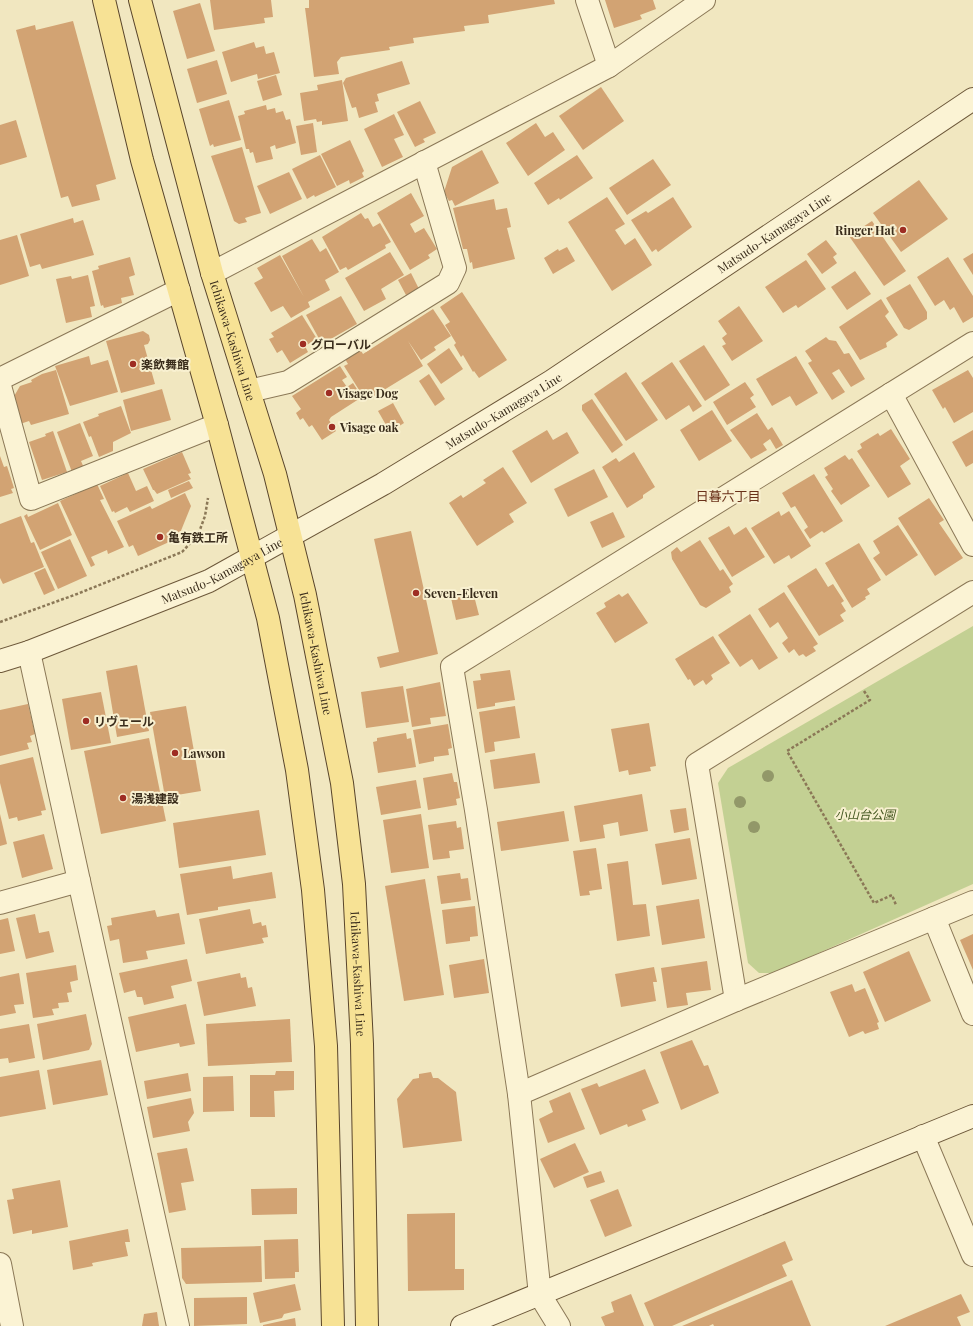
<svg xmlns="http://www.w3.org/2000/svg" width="973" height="1326" font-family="'Playfair Display','Noto Sans JP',serif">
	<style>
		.green { fill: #c3d093 }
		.building { fill: #d2a373 }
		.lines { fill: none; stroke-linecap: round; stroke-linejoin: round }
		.street-casing { stroke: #8b7857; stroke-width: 24 }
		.secondary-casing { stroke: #6d583a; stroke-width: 24 }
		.primary-casing { stroke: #59452b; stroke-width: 24 }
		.path { stroke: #8b7857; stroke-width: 2.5; stroke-dasharray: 3 2; stroke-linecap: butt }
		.street { stroke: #fbf3d4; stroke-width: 22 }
		.secondary { stroke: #fbf3d4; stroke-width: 22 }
		.primary { stroke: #f7e295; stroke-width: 22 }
		.tree { fill: #929869 }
		.poi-dot { fill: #9e2d23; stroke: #f8f0d0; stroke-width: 1.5 }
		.labels { text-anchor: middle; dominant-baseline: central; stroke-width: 4; stroke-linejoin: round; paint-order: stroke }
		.poi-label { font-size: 12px; font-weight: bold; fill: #3a2d1c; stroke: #f8f0d0; text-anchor: start }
		.street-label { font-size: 12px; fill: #3a2d1c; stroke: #f8f0d0 }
		.park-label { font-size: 12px; font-style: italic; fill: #455821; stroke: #f8f0d0 }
		.neighbourhood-label { font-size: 13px; fill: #693119; stroke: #f8f0d0 }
	</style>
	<rect width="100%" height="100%" fill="#f1e7c0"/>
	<polygon class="green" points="973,626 973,884 774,973 759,973 748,963 718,783 728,768"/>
	<g class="building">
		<polygon points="210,0 271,0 273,17 264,18 265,23 214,30"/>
		<polygon points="309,0 554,0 555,4 488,15 489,23 464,26 465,31 413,38 414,43 389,47 390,50 341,57 337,62 339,74 314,77 305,8 309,8"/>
		<polygon points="605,0 653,0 656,9 640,15 642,19 614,28"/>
		<polygon points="200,3 215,51 187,59 173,11"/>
		<polygon points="73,21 116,179 96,185 100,200 72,207 68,196 61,198 16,30 35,25 36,30"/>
		<polygon points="254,42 256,48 264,46 266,54 274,52 280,73 258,79 257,74 231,82 222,52"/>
		<polygon points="217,60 227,94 197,103 187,69"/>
		<polygon points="402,61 410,84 377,94 379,101 375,102 378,112 359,118 356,107 352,108 343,83 346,78"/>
		<polygon points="276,75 282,95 263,101 257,81"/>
		<polygon points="342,80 348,121 322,125 322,121 317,122 316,119 304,121 300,93 318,90 317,85"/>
		<polygon points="601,87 624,121 583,150 559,116"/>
		<polygon points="229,100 241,140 214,147 213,144 210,146 199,109"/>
		<polygon points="420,101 436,133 423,139 425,142 415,147 397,112"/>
		<polygon points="266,105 267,110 275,108 276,113 283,111 286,120 290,119 296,143 276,149 275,145 270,147 273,159 256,163 253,152 250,153 249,149 246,149 238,116 245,114 244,111"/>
		<polygon points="394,114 404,135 394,139 403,157 382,167 364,129"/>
		<polygon points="16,120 27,157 0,165 0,125"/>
		<polygon points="313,123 317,152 301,155 296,126"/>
		<polygon points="536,123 545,137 553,132 565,150 528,176 506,143"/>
		<polygon points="350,140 364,171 362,173 364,177 350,184 349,180 337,186 321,154"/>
		<polygon points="242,147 261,213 245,218 247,222 239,224 234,221 211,156"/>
		<polygon points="482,150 499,183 455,206 452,200 449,201 444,192 452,167"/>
		<polygon points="320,155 336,187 315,197 314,195 307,199 292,169"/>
		<polygon points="577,155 593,178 560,200 559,198 548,205 534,183"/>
		<polygon points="653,159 671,185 627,215 609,188"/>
		<polygon points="289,172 302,199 270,214 257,186"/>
		<polygon points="919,180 948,219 901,252 873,213"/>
		<polygon points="411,193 424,216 410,224 415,233 424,228 437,249 428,255 430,258 410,270 377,213"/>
		<polygon points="607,197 625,224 615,230 625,245 635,238 652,265 612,291 568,222"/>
		<polygon points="673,197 692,227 658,252 656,249 652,252 631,220 646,211 648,213"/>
		<polygon points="494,199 496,210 507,208 511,227 507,228 515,259 473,269 472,262 470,263 467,249 463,249 453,208"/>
		<polygon points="361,213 365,219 368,218 373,227 380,223 391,242 385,245 386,248 348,270 346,267 340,270 322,237"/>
		<polygon points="73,218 74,223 83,220 94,255 42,269 40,264 30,267 20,234"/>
		<polygon points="872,221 906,271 884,286 849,236"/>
		<polygon points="17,235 29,276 0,285 0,240"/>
		<polygon points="312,239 320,252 326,248 339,272 325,280 330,290 308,302 310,307 291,318 283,306 271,312 254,283 263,278 257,268 280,255 304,297 282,256"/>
		<polygon points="826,240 837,254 833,257 837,263 822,274 807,254"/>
		<polygon points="567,247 575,261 553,274 544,258 558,249 559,251"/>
		<polygon points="390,252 404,275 381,289 386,299 364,311 345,278"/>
		<polygon points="973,253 973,275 963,259"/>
		<polygon points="130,257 135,275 129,277 134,295 121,298 122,303 104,308 103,305 101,306 92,271 99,269 98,266"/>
		<polygon points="948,257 973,296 973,317 963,323 954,307 950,310 944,300 935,306 917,277"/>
		<polygon points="806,260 826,289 798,308 796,305 783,313 765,287"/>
		<polygon points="855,271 871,294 847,310 831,287"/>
		<polygon points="411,273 419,289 406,295 398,280"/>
		<polygon points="88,275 95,306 90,307 92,317 66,323 56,279 71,276 72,279"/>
		<polygon points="910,284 927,312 927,319 909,330 904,328 886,298"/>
		<polygon points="462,292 507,360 479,378 474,371 473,372 463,355 461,357 454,345 456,343 445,325 450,322 440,307"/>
		<polygon points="341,296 357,324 322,344 306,315"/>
		<polygon points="881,299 889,312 885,316 898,335 886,343 887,347 860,360 839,327"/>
		<polygon points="739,306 763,341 732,361 722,346 726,344 722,338 727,334 718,321"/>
		<polygon points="433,309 451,336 434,347 436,350 421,360 408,341 423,366 366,401 344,366 348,364 345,359 360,349 363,354"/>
		<polygon points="302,315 317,339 305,346 308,352 290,363 282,350 277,353 269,339 274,337 271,333"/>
		<polygon points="143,331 149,335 150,340 148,344 144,345 155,384 121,393 106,341"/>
		<polygon points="826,337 829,340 836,341 844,354 849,353 865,379 851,387 839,369 832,373 845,392 832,400 808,363 812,361 805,351"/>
		<polygon points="704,345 730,385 705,401 679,361"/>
		<polygon points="449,348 463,369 441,384 427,364"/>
		<polygon points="89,356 91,365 108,360 118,392 70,406 55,366"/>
		<polygon points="796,356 818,393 796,406 790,396 772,406 756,379"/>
		<polygon points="672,362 702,406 693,412 689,405 666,420 641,383"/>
		<polygon points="340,366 347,377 342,380 347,387 353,383 362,397 331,417 329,420 336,431 322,440 312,425 309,427 303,418 300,420 296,413 301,409 292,396"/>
		<polygon points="56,370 69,414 31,425 29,421 20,424 13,398 20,386 32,382 31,380 42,374"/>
		<polygon points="968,370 973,378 973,412 954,423 945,407 943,409 932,390"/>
		<polygon points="626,372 658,420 626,441 594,394"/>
		<polygon points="429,374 445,399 435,406 419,381"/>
		<polygon points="745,382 754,395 750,398 756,407 727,425 713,402"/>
		<polygon points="162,389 171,420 131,431 123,400"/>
		<polygon points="592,399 623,445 612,453 582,410 582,405"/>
		<polygon points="393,403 404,423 390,432 378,411"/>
		<polygon points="121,406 131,433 113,442 113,451 99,457 91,436 89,437 83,422 99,416 98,414"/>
		<polygon points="712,410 732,441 699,461 680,430"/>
		<polygon points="757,413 768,430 772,427 783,445 776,449 770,439 763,444 767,450 751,459 730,430"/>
		<polygon points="80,423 93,456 81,461 84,468 72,472 57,432"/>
		<polygon points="891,429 910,459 900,466 911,484 888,498 857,451 862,448 860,444 878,433 880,436"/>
		<polygon points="547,430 553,440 567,432 579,453 531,483 512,451"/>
		<polygon points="973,430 973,463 966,467 952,442"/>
		<polygon points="53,431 67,472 42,480 29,442 46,436 45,434"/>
		<polygon points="182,452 191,473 188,474 191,479 157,494 154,490 153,490 143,469"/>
		<polygon points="634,452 655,487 643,495 643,498 627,508 602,467 616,458 619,462"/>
		<polygon points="845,455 849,460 852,458 870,486 841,505 831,491 833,489 825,477 828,475 824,468"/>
		<polygon points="0,456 4,467 7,466 14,488 11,489 13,493 0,497"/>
		<polygon points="503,467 527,503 509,514 514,522 477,546 449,503 461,495 463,498 486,483 483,480"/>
		<polygon points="594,469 608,497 568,517 554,489"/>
		<polygon points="128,473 136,491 147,486 154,501 130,512 127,507 115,513 114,511 112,512 100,486"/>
		<polygon points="814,474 843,521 824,533 822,531 810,539 804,530 808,527 795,506 791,508 782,493"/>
		<polygon points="189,481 193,488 171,498 168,490"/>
		<polygon points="97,484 104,499 100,500 124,547 108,554 107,550 91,557 95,565 91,567 60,501"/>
		<polygon points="185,493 191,506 178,538 138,556 133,545 129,547 117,521 150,506 152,509"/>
		<polygon points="929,498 944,520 939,523 963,558 935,576 898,518"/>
		<polygon points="58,503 72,535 40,550 24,516 27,514 28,517"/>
		<polygon points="779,511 781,516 789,511 811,546 791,559 789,555 774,564 751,528"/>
		<polygon points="613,512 625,537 602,548 590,522"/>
		<polygon points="21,516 31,543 34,542 44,567 3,584 0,578 0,524"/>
		<polygon points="898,525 918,555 886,576 873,558 880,553 873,541"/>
		<polygon points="729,526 734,535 746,527 765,557 732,577 708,538"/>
		<polygon points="411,531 438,654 380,668 377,657 399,652 374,539"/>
		<polygon points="70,539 87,576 58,589 41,552"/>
		<polygon points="700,540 720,571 723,569 733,584 729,587 731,592 706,608 700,605 672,559 671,552 677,547 681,552"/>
		<polygon points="859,543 881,580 867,589 870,594 865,597 866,599 852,608 825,563"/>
		<polygon points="45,568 55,590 44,595 34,573"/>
		<polygon points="816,568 828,587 833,584 844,601 841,603 846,611 840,615 844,621 819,636 787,586"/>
		<polygon points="473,592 479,615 456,620 451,598"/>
		<polygon points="784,592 818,644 813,647 816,651 806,657 803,654 799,656 794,649 789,653 782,643 788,638 778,622 770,628 758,609"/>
		<polygon points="628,593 648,623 615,643 596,613 606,607 604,603 619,594 622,597"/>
		<polygon points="750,614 778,658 759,670 752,659 740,667 718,635"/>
		<polygon points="713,636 730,663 711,675 713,679 706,685 703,680 694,686 690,679 688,680 675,659"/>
		<polygon points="137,665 149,731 117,737 106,671"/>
		<polygon points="510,670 515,700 495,703 495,706 477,709 473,681 481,680 480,674"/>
		<polygon points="440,682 446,716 430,718 431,724 412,727 406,689"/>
		<polygon points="403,686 409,722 366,728 361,692"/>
		<polygon points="101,692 111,743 71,750 62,699"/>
		<polygon points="28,704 35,734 30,736 32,742 27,743 29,749 0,756 0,710"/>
		<polygon points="186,706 201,791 165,797 150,712"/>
		<polygon points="515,706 520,738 494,742 495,751 485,753 479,712"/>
		<polygon points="649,723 656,766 650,767 651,771 629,775 628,770 619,772 611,729"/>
		<polygon points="448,724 452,748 448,749 449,755 434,757 434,761 419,764 413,730"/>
		<polygon points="406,733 407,739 411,738 416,767 378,773 373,742 377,741 377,738"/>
		<polygon points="149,738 166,821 101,834 84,751"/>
		<polygon points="535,753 540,783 494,789 490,760"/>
		<polygon points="33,757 46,810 41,811 42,815 18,821 17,817 9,819 0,783 0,765"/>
		<polygon points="452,773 454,782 457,782 460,798 456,799 457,805 428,810 423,778"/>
		<polygon points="416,780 421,808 381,815 376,787"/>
		<polygon points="642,794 648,831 620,836 618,822 603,825 605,838 580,842 574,806"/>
		<polygon points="686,808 689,830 674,833 670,810"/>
		<polygon points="259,810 266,855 179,868 173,823"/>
		<polygon points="564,811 569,841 501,851 497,822"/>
		<polygon points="0,814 7,844 0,846"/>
		<polygon points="421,814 429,868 391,873 383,820"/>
		<polygon points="456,821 457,828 461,827 464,849 449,851 450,858 433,860 428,825"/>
		<polygon points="44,834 53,869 22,878 13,842"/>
		<polygon points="690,838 697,879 662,885 655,844"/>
		<polygon points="596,848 602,889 589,891 590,895 580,896 573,851"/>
		<polygon points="628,861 633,905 646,904 650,936 617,941 607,864"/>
		<polygon points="231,866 233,879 272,872 276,898 218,907 218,910 187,915 180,874"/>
		<polygon points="460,873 461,879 468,878 471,900 441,904 437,876"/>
		<polygon points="425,879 444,995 404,1001 385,886"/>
		<polygon points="699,899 705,938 662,945 656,906"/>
		<polygon points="475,906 478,936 470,937 470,941 446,944 442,910"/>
		<polygon points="250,909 253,924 261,922 262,926 266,925 268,937 262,938 264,943 206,954 199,919"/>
		<polygon points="155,910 157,917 179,913 185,944 146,951 148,959 123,963 119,939 110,941 107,926 112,925 111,918"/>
		<polygon points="35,914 39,933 49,931 54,952 26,959 16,918"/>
		<polygon points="8,918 15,951 0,954 0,920"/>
		<polygon points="973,934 973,970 960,940"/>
		<polygon points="909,951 931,1001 885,1022 863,972"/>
		<polygon points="187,959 192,981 171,986 174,998 144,1005 142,997 137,997 135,990 124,993 119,973"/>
		<polygon points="484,959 489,993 454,998 449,965"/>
		<polygon points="707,961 711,990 686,993 688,1005 667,1008 661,968"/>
		<polygon points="76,965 78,980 70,982 72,992 67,993 69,1002 58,1003 59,1008 52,1009 54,1015 33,1018 26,973"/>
		<polygon points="654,967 657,982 653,982 656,1001 621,1007 615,974"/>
		<polygon points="19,973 24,1004 14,1005 16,1013 0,1016 0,977"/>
		<polygon points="240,973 241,978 246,977 248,988 252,987 256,1006 204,1016 197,982"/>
		<polygon points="852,984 855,992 865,988 879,1022 877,1023 879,1029 865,1034 863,1031 849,1037 830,992"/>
		<polygon points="186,1004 195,1044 180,1047 179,1043 136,1052 128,1017"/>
		<polygon points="86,1014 92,1044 89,1050 43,1060 37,1024"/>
		<polygon points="290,1019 292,1062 208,1066 206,1024"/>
		<polygon points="29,1024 35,1058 9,1063 8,1058 0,1059 0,1029"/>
		<polygon points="692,1040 704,1066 708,1065 719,1093 681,1110 660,1052"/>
		<polygon points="101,1060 108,1095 53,1105 47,1070"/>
		<polygon points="645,1069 659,1103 642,1110 646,1120 628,1127 627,1124 600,1135 581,1089 597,1083 599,1087"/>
		<polygon points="39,1070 46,1109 0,1117 0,1077"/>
		<polygon points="276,1071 294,1071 294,1090 274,1091 275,1117 250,1117 250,1075 275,1075"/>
		<polygon points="431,1072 433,1078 438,1078 456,1092 462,1141 403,1148 397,1099 413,1079 419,1078 419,1074"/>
		<polygon points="188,1073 191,1091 147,1099 144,1081"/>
		<polygon points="233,1076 234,1111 203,1112 203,1077"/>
		<polygon points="570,1092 585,1129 548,1143 539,1119 553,1112 549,1101"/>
		<polygon points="191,1098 194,1113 188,1122 190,1131 153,1138 147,1107"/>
		<polygon points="575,1143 589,1172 554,1188 540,1159"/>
		<polygon points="187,1148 194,1181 181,1183 186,1210 169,1213 157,1153"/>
		<polygon points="601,1171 605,1182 587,1188 583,1177"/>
		<polygon points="60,1180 68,1227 32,1234 32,1230 13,1234 7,1200 14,1199 12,1189"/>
		<polygon points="297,1188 297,1214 252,1215 251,1189"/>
		<polygon points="618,1189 632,1226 605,1237 590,1200"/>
		<polygon points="455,1213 455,1269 464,1269 464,1290 408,1291 407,1214"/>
		<polygon points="128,1229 130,1242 125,1242 128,1256 92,1263 93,1266 73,1270 69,1241"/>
		<polygon points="298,1239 299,1272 295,1272 295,1278 265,1279 264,1240"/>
		<polygon points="785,1241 793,1260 782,1265 787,1276 672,1326 654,1326 644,1303"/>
		<polygon points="261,1246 262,1282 186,1284 182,1278 181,1248"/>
		<polygon points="792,1280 811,1326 714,1326 713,1324 709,1326 682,1326"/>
		<polygon points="295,1284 301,1310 284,1314 282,1318 260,1323 253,1293"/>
		<polygon points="631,1294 644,1326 605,1326 601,1317 614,1312 611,1302"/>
		<polygon points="961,1294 970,1312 957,1317 961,1326 885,1326"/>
		<polygon points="247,1297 247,1324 194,1326 194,1298"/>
		<polygon points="157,1312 159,1326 142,1326 144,1314"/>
		<polygon points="295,1318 296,1326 263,1326 263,1325"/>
	</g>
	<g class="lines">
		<defs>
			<g id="street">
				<polyline points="587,0 609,66 704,0"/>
				<polyline points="212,273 609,66"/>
				<polyline points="0,379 179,290"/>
				<polyline points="0,386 31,499 217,425"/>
				<polyline points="249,391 288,382 448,283 455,268 424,162"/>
				<polyline points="891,394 973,545"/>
				<polyline points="29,652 79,881 178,1326"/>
				<polyline points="0,903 79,881"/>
				<polyline points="934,918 973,1014"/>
				<polyline points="736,1000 697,764 973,592"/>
				<polyline points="519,1094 736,1000 973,902"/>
				<polyline points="923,1136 973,1255"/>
				<polyline points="0,1264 12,1326"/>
				<polyline points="559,1326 540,1295 519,1094 476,810 452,667 973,343"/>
			</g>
			<g id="secondary">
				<path id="s1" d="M0,661L29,652L209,581L383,484L552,381L973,99"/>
				<polyline points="462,1326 973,1116"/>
			</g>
			<g id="primary">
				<polyline points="104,0 142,160 217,425 268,618 297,770 313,890 326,1046 333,1326"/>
				<path id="s2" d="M140,0L212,273L275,474L305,595L342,783L354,884L362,1044L367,1326"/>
			</g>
		</defs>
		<use href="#street" class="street-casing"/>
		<use href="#secondary" class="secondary-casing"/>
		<use href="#primary" class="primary-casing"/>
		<g class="path">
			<polyline points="0,622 77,594 182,552 198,535 205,516 208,498"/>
			<polyline points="864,691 870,700 787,751 874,903 892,895 896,905"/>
		</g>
		<use href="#street" class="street"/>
		<use href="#secondary" class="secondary"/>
		<use href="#primary" class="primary"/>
	</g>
	<g class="tree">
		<circle cx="768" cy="776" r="6"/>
		<circle cx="740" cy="802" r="6"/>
		<circle cx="754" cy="827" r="6"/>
	</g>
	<g class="poi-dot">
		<circle cx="903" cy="230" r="4"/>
		<circle cx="303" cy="344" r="4"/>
		<circle cx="133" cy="364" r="4"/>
		<circle cx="329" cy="393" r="4"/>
		<circle cx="332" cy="427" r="4"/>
		<circle cx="160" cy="537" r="4"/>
		<circle cx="416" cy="593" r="4"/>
		<circle cx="86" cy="721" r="4"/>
		<circle cx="175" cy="753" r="4"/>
		<circle cx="123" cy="798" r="4"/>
	</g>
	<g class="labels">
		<g class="poi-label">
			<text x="895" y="230" text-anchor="end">Ringer Hat</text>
			<text x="311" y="344">グローバル</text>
			<text x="141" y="364">楽飲舞館</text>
			<text x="337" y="393">Visage Dog</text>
			<text x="340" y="427">Visage oak</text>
			<text x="168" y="537">亀有鉄工所</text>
			<text x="424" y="593">Seven-Eleven</text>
			<text x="94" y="721">リヴェール</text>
			<text x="183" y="753">Lawson</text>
			<text x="131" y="798">湯浅建設</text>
		</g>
		<g class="street-label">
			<text stroke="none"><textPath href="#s1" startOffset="888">Matsudo-Kamagaya Line</textPath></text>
			<text stroke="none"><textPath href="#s2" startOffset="353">Ichikawa-Kashiwa Line</textPath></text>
			<text stroke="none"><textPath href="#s1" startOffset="564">Matsudo-Kamagaya Line</textPath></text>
			<text stroke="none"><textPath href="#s1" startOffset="240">Matsudo-Kamagaya Line</textPath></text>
			<text stroke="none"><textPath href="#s2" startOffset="677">Ichikawa-Kashiwa Line</textPath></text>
			<text stroke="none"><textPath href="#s2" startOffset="1001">Ichikawa-Kashiwa Line</textPath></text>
		</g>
		<g class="park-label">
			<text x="865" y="814">小山台公園</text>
		</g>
		<g class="neighbourhood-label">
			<text x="728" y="495">日暮六丁目</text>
		</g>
	</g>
</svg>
